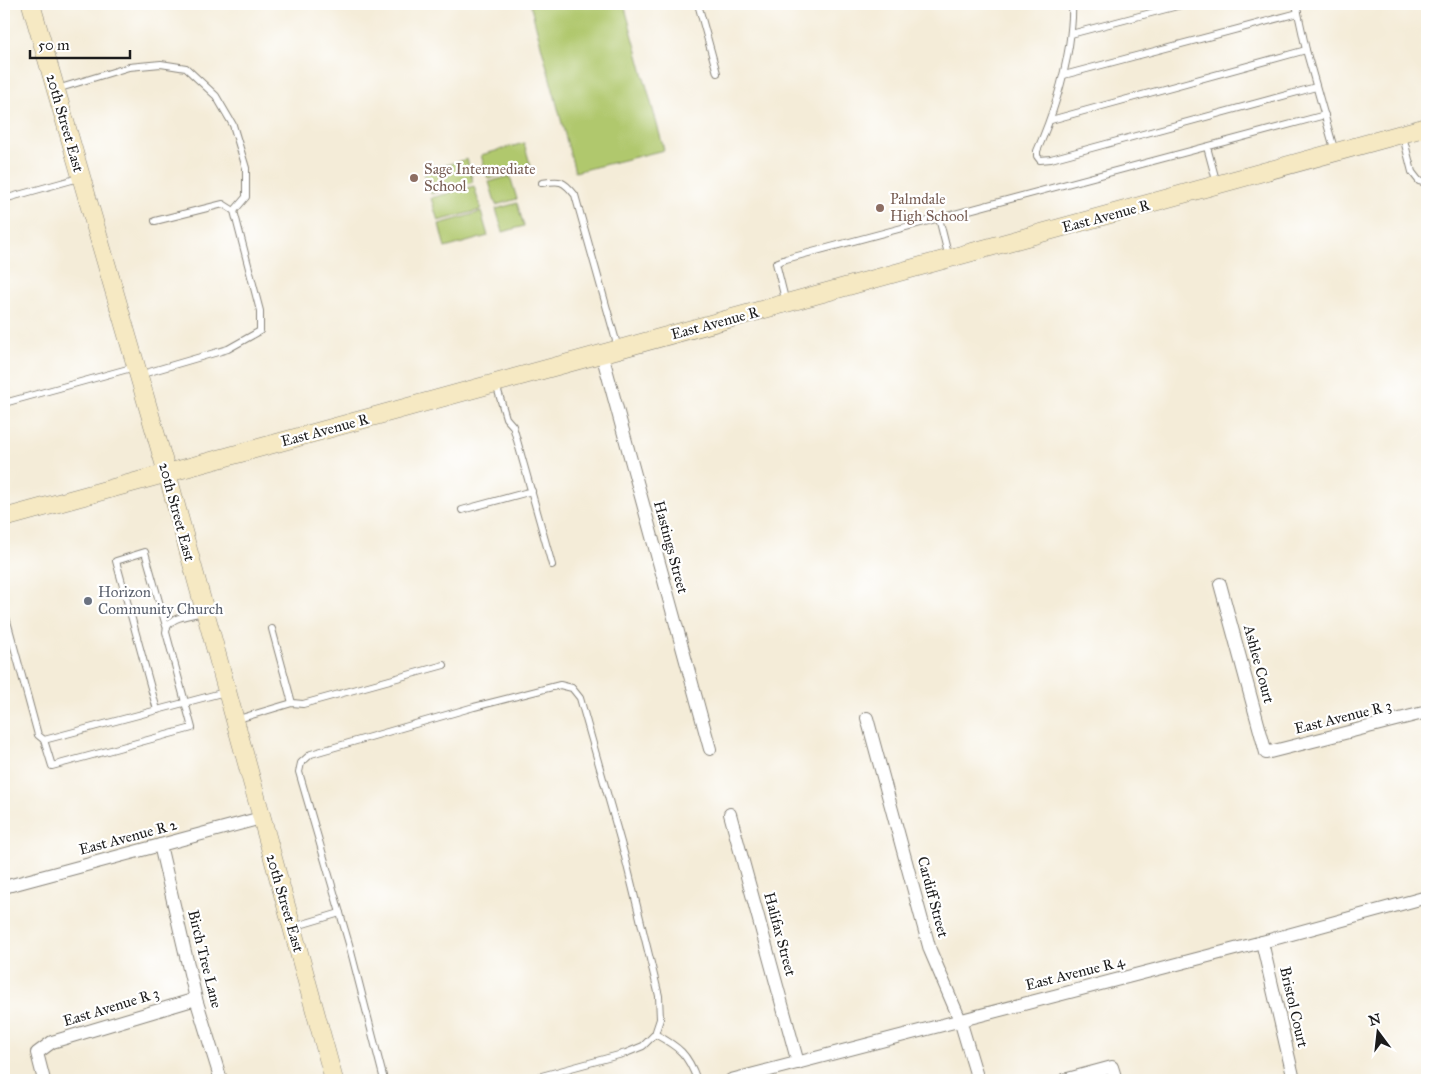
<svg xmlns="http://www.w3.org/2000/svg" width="1431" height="1084" font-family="'IM FELL Great Primer',serif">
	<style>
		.green { fill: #b0c86d; stroke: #667244 }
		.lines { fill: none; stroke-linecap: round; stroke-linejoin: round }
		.lane-casing { stroke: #88847a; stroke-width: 8 }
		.street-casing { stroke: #88847a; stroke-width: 14 }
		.secondary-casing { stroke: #88847a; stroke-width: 19 }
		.lane { stroke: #fff; stroke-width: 6 }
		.street { stroke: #fff; stroke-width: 12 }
		.secondary { stroke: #f6e9c3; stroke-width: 18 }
		.education-dot { fill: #8d6e63; stroke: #fff; stroke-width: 2 }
		.worship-dot { fill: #6b7280; stroke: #fff; stroke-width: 2 }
		.labels { text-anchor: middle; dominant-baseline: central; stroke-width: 4.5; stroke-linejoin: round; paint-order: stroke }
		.street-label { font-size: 15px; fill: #1c1c1c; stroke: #fff }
		.education-label { font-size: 15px; fill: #785e54; stroke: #fff; text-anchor: start }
		.worship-label { font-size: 15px; fill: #5b616d; stroke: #fff; text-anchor: start }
	</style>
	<rect width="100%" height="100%" fill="#fff"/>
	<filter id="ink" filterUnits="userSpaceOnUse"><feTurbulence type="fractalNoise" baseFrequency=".02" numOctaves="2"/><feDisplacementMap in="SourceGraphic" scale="10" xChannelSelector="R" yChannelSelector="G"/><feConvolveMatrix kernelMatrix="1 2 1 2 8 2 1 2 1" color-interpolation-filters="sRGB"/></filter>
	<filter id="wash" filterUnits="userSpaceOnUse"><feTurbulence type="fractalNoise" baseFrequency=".0096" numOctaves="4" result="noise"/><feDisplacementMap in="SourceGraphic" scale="20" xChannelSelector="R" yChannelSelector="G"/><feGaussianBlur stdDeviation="1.12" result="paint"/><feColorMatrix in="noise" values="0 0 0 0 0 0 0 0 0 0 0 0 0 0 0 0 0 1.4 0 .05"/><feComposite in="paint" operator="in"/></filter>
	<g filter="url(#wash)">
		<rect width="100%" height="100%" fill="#f4ecd8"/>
		<g class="green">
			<polygon points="530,4 624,4 664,150 575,172"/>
			<polygon points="524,143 531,167 488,179 481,155"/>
			<polygon points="467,159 473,182 431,194 424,171"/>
			<polygon points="510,176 517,199 496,205 489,182"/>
			<polygon points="474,186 481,210 438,221 431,198"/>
			<polygon points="517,203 524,226 503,232 496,209"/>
			<polygon points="481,212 488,236 445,248 439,224"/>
		</g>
	</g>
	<g filter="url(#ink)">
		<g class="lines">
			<defs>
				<g id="lane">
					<polyline points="698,4 717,73"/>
					<path d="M1072,4C1073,18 1071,32 1069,46C1063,83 1052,117 1037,151V156L1040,160L1051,159L1316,87"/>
					<polyline points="1296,4 1306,50 1335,152"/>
					<polyline points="1071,34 1185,4"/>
					<polyline points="1064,75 1298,13"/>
					<polyline points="57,89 129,67 161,64 186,68 216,96 233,125 246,168 246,197 234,211"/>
					<polyline points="1051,120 1306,50"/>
					<polyline points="1403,136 1412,172 1419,181 1427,183"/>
					<polyline points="1207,147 1217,184"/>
					<path d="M542,183C560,180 563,180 575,195L618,348"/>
					<polyline points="4,199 79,178"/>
					<polyline points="939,218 949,258"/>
					<polyline points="786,303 776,263 786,259 1325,115"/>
					<polyline points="139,375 228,349 260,331 260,311 234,211 223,204 155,221"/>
					<polyline points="496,384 506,418 513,426 552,565"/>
					<polyline points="8,402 135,367"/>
					<polyline points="462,510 532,491"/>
					<path d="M4,610L38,735L44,740L52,766L192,728L166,632C167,616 190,616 203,612"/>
					<polyline points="272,629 292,703"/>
					<polyline points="157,710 116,561 145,552 166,626"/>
					<polyline points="235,720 292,703 303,704 444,665"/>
					<polyline points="44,740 225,692"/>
					<polyline points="293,927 340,913"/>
					<path d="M655,1034C679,1047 688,1054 697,1080"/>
					<polyline points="384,1080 349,944 299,772 301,763 311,754 474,707 560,685 572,688 580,698 624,853 659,996 660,1019 655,1034 643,1046 626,1053 527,1080"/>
				</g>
				<g id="street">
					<polyline points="602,354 710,749"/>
					<polyline points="1220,584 1266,753 1427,712"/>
					<polyline points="867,718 930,950 960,1020 978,1080"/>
					<polyline points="730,814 798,1063"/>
					<polyline points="160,845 196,999 221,1080"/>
					<polyline points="4,887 261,818"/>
					<polyline points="1262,942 1294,1080"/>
					<polyline points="44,1080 37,1053 52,1042 196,999"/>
					<polyline points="731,1080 1262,942 1427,897"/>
					<polyline points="1064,1080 1112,1067 1116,1080"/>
				</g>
				<g id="secondary">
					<polyline points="31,4 167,473 334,1080"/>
					<polyline points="4,518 1427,127"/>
				</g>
			</defs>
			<use href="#lane" class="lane-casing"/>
			<use href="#street" class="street-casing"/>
			<use href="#secondary" class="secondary-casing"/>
			<use href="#lane" class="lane"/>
			<use href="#street" class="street"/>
			<use href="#secondary" class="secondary"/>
		</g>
	</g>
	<g class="education-dot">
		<circle cx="414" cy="178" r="5"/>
		<circle cx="880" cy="208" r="5"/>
	</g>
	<circle class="worship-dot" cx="88" cy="601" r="5"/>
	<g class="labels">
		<g class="street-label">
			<text transform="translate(65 123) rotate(74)">20th Street East</text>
			<text transform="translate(1106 216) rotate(-15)">East Avenue R</text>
			<text transform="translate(715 323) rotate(-15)">East Avenue R</text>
			<text transform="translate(325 430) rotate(-15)">East Avenue R</text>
			<text transform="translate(177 512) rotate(75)">20th Street East</text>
			<text transform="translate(671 547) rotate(75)">Hastings Street</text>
			<text transform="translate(1259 664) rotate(75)">Ashlee Court</text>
			<text transform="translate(1343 717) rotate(-14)">East Avenue R 3</text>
			<text transform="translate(128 837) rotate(-15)">East Avenue R 2</text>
			<text transform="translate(933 897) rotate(75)">Cardiff Street</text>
			<text transform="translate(285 903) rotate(74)">20th Street East</text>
			<text transform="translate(780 934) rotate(75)">Halifax Street</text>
			<text transform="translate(205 959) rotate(76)">Birch Tree Lane</text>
			<text transform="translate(1075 973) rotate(-14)">East Avenue R 4</text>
			<text transform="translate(111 1007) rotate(-17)">East Avenue R 3</text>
			<text transform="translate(1294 1007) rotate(77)">Bristol Court</text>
		</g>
		<g class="education-label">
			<text x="424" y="169">Sage Intermediate<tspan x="424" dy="17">School</tspan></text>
			<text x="890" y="199">Palmdale<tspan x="890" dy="17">High School</tspan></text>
		</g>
		<g class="worship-label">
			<text x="98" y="592">Horizon<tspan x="98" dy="17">Community Church</tspan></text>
		</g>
	</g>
	<rect width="1431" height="1084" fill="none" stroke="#fff" stroke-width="20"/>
	<g transform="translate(1378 1032) rotate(345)" stroke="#ffffff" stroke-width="4" paint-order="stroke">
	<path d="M0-4L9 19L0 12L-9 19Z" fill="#1c1c1c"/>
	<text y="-8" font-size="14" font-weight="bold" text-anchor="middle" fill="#1c1c1c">N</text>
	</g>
	<path d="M30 50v8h100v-8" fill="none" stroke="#1c1c1c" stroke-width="2.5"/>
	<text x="38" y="50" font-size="15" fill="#1c1c1c" stroke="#ffffff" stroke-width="4" paint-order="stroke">50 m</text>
</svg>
